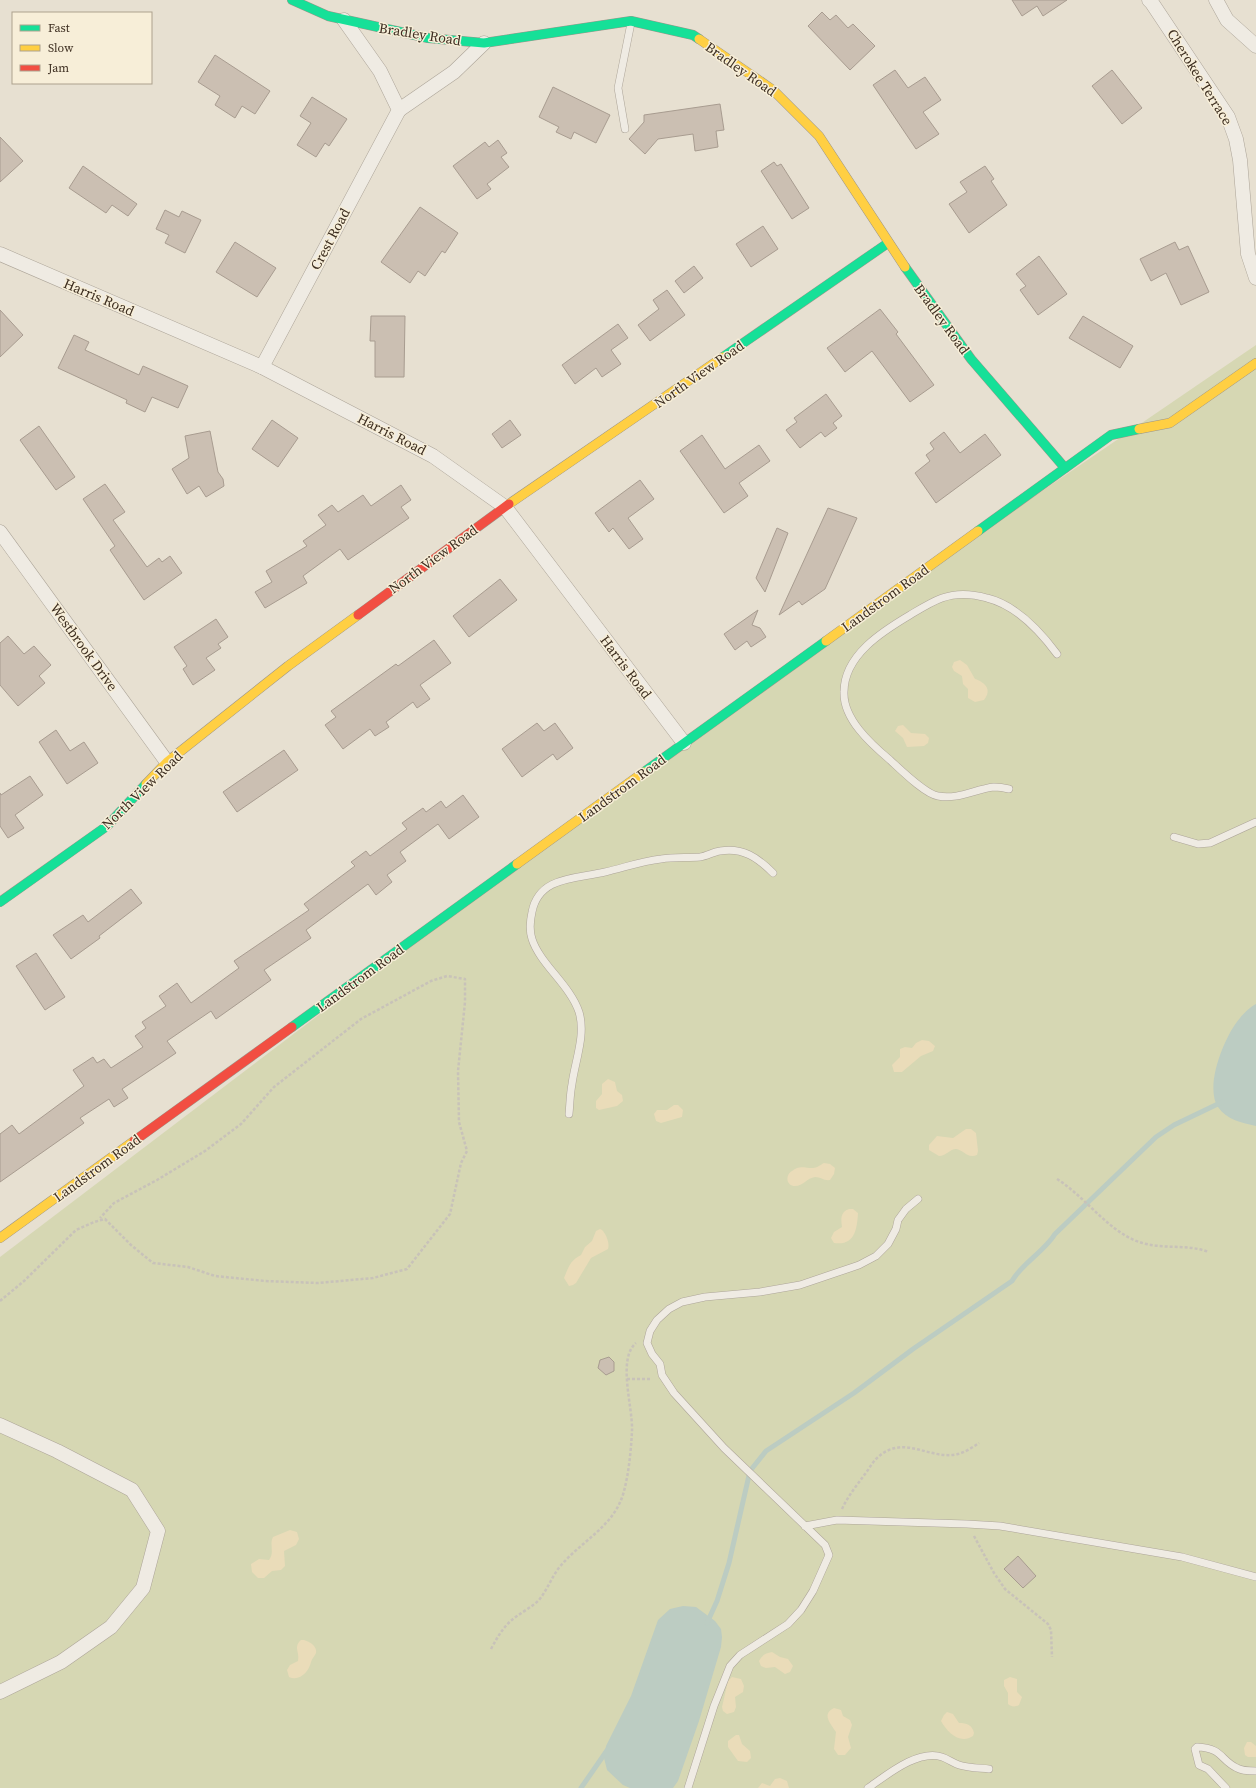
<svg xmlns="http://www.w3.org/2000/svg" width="1256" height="1788" font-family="'Source Serif 4',serif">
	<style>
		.green { fill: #d6d7b3 }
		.sand { fill: #eadcb9 }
		.water { fill: #bcccc2 }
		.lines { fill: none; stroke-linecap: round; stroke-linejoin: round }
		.stream { stroke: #bcccc2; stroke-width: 5 }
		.building { fill: #cbbfb2; stroke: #a89c90 }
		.lane-casing { stroke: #ada599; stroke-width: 8 }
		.street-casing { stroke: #ada599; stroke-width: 15 }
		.fast-casing { stroke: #9c958a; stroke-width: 10 }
		.slow-casing { stroke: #9c958a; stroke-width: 10 }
		.jam-casing { stroke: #9c958a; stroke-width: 10 }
		.path { stroke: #c8c2b9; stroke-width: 2.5; stroke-dasharray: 3 2; stroke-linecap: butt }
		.lane { stroke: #efebe3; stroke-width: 7 }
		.street { stroke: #efebe3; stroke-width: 14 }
		.fast { stroke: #16e098; stroke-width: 9 }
		.slow { stroke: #ffcf43; stroke-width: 9 }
		.jam { stroke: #f24e42; stroke-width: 9 }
		.labels { text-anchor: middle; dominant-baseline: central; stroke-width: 3; stroke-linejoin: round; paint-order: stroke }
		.street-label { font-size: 14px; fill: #3d2e20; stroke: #f7eed8 }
	</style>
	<rect width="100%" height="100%" fill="#e7e0d1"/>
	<polygon class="green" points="1256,345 1256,1788 0,1788 0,1257 528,856 1026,502"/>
	<g class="sand">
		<path d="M960,660L967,665L975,679C984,682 993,689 984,700L975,702L968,698V689L963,684L962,676L954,671L952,667L954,662Z"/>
		<polygon points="903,725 911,733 925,734 929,738 928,743 924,746 907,747 903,738 895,731 898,726"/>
		<polygon points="922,1040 929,1041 935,1046 933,1051 921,1056 902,1072 894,1072 892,1065 900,1057 900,1049 905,1047 912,1048 916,1043"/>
		<polygon points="608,1079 615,1082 617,1091 622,1095 623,1101 617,1106 599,1110 596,1108 596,1101 602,1094 602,1084"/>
		<polygon points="674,1105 678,1105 683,1110 682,1117 661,1123 656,1121 654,1114 657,1110 667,1110"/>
		<path d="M966,1129H971L976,1133L978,1151L977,1155C967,1159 964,1150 956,1149C950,1149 946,1156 939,1156L929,1150V1145L937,1136L953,1138Z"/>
		<path d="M824,1163L830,1164L835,1168L834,1174L830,1180C824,1181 821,1177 815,1177C807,1178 803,1186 795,1186C786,1186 785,1175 792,1171C799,1165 804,1168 813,1168C817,1168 820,1165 824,1163Z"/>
		<path d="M849,1209H853L858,1213C857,1229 855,1246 834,1243L831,1238L834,1232L842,1227C841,1219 840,1212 849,1209Z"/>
		<path d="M600,1229L602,1230C606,1234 610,1243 608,1249L591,1258L576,1283L573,1285L569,1286L564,1278C569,1266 570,1261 581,1255L585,1247L592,1241L596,1231Z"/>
		<path d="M290,1530L297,1532L299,1539L296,1545L284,1551L285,1566L281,1570L272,1571L264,1578H258L252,1572L251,1564L259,1559L269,1560C275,1552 269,1545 273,1537Z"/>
		<path d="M301,1640C307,1639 318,1646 316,1653C315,1656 312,1658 311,1662C309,1671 300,1682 289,1677L287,1670L290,1665L298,1661C300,1652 293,1647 301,1640Z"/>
		<path d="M772,1652L780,1657L788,1659L793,1666L790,1672L785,1674L775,1667L766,1668L761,1666L759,1661C762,1655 766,1653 772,1652Z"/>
		<polygon points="732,1677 741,1679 744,1686 743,1692 735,1697 736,1707 734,1712 727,1714 723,1711 722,1707 728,1681"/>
		<path d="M1010,1677L1017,1679V1692L1022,1697L1019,1705C1016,1707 1011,1707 1008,1704V1693L1004,1686V1680Z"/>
		<path d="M834,1708L841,1710L843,1716L850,1720L852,1725L848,1737L851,1748L845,1755H838L834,1749L836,1732C831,1724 821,1714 834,1708Z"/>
		<path d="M947,1712L953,1714L959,1723C967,1723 972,1725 974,1733L973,1736C960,1745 947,1732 941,1721L944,1715Z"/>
		<polygon points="736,1735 739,1735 742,1744 750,1751 751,1758 747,1762 738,1761 728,1747 728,1741"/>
		<polygon points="1247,1742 1251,1742 1256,1746 1256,1757 1248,1757 1245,1755 1244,1748"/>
		<polygon points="780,1778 787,1781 789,1788 758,1788 762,1783 770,1786 775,1779"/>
	</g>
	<g class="water">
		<path d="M1256,1004V1126C1242,1123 1227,1120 1218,1107C1204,1086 1225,1035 1240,1018C1244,1013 1250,1007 1256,1004Z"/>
		<polygon points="683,1606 696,1607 715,1621 721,1629 722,1637 721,1647 699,1721 678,1781 673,1788 630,1788 623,1785 607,1770 604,1758 606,1746 631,1696 658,1620 670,1609"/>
	</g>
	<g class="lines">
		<g class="stream">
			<path d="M707,1623L717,1601L729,1563L750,1471L766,1451L854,1393L913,1349L1012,1281C1023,1262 1044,1252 1055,1234L1156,1137L1174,1125L1222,1102"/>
			<polyline points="581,1788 608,1749"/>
		</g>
	</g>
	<g class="building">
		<polygon points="1012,0 1067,0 1043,16 1037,6 1022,16"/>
		<polygon points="822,12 830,20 836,15 848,28 853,24 875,46 850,70 808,26"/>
		<polygon points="215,55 270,91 255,114 242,106 235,118 215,105 220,96 198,82"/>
		<polygon points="895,70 908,88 925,77 941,100 923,112 939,134 916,149 873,85"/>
		<polygon points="1112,70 1142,108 1122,124 1092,86"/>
		<polygon points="553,87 610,115 596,143 574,132 571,139 556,132 559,127 539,117"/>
		<polygon points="312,97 347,119 329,146 325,143 316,157 297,145 311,123 300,116"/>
		<polygon points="720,104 724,130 716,131 718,147 695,151 693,134 658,139 645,154 629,139 644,122 644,115"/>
		<polygon points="0,137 23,161 0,182"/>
		<polygon points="498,140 507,153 501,157 509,167 487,184 491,189 477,199 453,166 485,142 489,147"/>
		<polygon points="774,162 777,166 781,164 809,208 792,219 761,171"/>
		<polygon points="83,166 137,204 128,216 112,205 106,213 69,188"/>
		<polygon points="985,166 994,179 991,181 1007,205 969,233 949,204 967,192 960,182"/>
		<polygon points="420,207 458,233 445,253 442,251 425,276 418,271 410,283 381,262"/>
		<polygon points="165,210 179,217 182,211 201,220 185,253 165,243 169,235 156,229"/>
		<polygon points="763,226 778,249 751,267 736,244"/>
		<polygon points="235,242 276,268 257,297 216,272"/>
		<polygon points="1175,242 1179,250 1188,246 1209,292 1181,305 1166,273 1151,281 1140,259"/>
		<polygon points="1039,256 1067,294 1038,315 1020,290 1026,286 1016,274"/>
		<polygon points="694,266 703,278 684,293 675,281"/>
		<polygon points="667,290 685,315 650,341 638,325 659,309 653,300"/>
		<polygon points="880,309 898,332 896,334 934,385 910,402 872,351 845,372 827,348"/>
		<polygon points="0,310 23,335 0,357"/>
		<polygon points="371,316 405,316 404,377 375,377 375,341 370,341"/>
		<polygon points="1083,316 1133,346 1120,368 1069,338"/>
		<polygon points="618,324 628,338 611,350 621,364 602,377 596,368 575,384 562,365"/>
		<polygon points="74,335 89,342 85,350 139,375 143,366 188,386 178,408 152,397 145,412 126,403 127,400 58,368"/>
		<polygon points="826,394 842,416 833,423 837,428 825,437 821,432 800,448 786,430 797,422 794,418"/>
		<polygon points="272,420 298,438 278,467 252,449"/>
		<polygon points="510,420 521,435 502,448 492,434"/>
		<polygon points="39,426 75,477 56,490 20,440"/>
		<polygon points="210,431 218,472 223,479 224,486 206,497 199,486 187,494 172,469 189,458 185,436"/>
		<polygon points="944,432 960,453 985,434 1001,455 936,503 915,473 930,461 926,455 934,449 930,443"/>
		<polygon points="702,435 725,469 759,445 770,461 739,483 748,496 724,513 680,451"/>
		<polygon points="640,480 654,499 628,518 643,539 629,549 613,528 609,532 595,513"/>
		<polygon points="105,484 125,512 113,520 147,567 159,558 162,562 170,556 182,573 144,600 110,550 115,546 83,499"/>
		<polygon points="401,485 411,500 401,507 409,518 348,560 340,549 303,576 307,583 265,608 255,592 272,582 266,571 307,546 303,541 326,525 318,515 332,505 338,512 363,495 371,506"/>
		<polygon points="828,508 857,518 825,589 802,605 799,601 779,615"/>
		<polygon points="777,528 788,533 765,592 756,578"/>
		<polygon points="500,579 517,600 469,637 453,616"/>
		<polygon points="758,610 752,625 760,628 766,637 751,647 747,641 735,650 724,634"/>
		<polygon points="216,619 228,637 218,644 221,648 206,658 215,670 193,685 183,669 187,666 174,647"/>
		<polygon points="8,636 24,654 34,646 51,665 39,676 45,683 18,706 0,685 0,643"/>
		<polygon points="434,640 451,663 420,685 430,699 417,708 413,702 386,722 389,727 375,736 370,729 343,749 325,725 336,717 331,711 396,664 398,666"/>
		<polygon points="537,723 544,731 555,723 573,748 557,760 553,754 522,777 502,749"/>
		<polygon points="56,730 70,751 84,742 98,763 67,784 39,742"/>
		<polygon points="284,750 298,770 237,812 223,792"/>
		<polygon points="30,776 43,795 15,815 24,828 8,838 0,826 0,793 1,795"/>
		<polygon points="463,795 479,817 449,839 438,824 400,852 406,861 387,875 392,882 376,895 368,884 306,930 311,938 264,970 271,980 216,1019 211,1011 167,1041 176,1053 122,1089 128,1098 114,1107 109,1099 80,1118 84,1123 0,1182 0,1134 12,1125 19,1134 84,1086 73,1070 93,1057 97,1063 104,1059 111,1068 143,1047 135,1036 146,1028 142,1022 166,1006 159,996 177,983 191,1003 239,968 234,961 309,910 304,904 355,866 351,862 366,851 370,856 407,829 402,823 423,808 426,812 441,801 446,808"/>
		<polygon points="131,889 142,903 99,936 100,938 71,959 53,935 83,915 88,922"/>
		<polygon points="36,953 65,997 45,1010 16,966"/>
		<polygon points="609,1357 614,1362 614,1371 606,1375 598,1368 600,1360"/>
		<polygon points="1018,1556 1036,1576 1023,1588 1004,1569"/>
	</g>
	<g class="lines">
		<defs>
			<g id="lane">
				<polyline points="625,129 618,88 631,23"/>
				<path d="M1009,789C1005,788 999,787 994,787C975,789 958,800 938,796C925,794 901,770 890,760C871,744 843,719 844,692C844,655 883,631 910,615C920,609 931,602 942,598C956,593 973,594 987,598C1016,605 1040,631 1057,654"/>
				<polyline points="1174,837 1198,844 1210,843 1256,822"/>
				<path d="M569,1114C570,1104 570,1094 572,1084C575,1061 586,1035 579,1012C570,985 540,964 532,939C529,930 530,921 532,912C539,876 576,879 605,872C623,868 642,861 661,859C674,857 687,858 700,857C707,856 713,852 720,851C743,847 758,858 773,873"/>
				<polyline points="805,1526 837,1520 967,1524 1000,1526 1182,1557 1256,1577"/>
				<polyline points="688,1788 714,1706 730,1666 740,1655 788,1624 801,1610 813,1591 829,1555 825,1545 724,1448 674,1393 662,1375 660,1364 652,1354 647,1343 650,1331 657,1320 669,1309 682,1302 705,1297 760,1292 800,1285 859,1265 876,1256 888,1244 896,1229 898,1220 906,1209 918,1199"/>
				<path d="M868,1788C887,1775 918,1749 942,1757C948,1759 953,1763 959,1765C968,1768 979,1768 989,1769"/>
				<path d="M1226,1788L1208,1769L1199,1765L1195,1749L1197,1747C1223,1748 1220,1760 1237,1768C1242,1771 1250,1771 1256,1771"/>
			</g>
			<g id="street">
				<polyline points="1149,0 1152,3 1228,117 1236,139 1240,160 1248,254 1256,278"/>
				<polyline points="1216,0 1227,20 1256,46"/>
				<polyline points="399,110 454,72 484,43"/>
				<polyline points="0,254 262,367 433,456 505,507 684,743"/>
				<polyline points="262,367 399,110 380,71 344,20"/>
				<polyline points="0,532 167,762"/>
				<polyline points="0,1425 57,1451 132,1490 158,1531 143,1588 111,1627 61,1662 0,1692"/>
			</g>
			<g id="fast">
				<polyline points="292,0 328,16 428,38 484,43 631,21 693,35 699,39"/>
				<polyline points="905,267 971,359 1065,468"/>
				<polyline points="723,357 888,243"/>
				<polyline points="978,531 1111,435 1139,429"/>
				<polyline points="644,772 826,641"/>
				<polyline points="0,902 107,826 146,784"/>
				<polyline points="292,1027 517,864"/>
			</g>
			<g id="slow">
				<polyline points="699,39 773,90 819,136 905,267"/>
				<polyline points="1139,429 1170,423 1256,363"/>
				<polyline points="509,504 723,357"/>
				<polyline points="826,641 978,531"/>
				<polyline points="146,784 167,762 288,666 358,615"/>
				<polyline points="517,864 644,772"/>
				<polyline points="0,1238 134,1141"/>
			</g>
			<g id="jam">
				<polyline points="358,615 509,504"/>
				<polyline points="134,1141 292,1027"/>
			</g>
		</defs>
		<use href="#lane" class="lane-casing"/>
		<use href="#street" class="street-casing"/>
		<use href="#fast" class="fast-casing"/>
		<use href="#slow" class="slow-casing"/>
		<use href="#jam" class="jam-casing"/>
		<g class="path">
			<path d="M1057,1179C1085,1197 1105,1227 1134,1240C1159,1251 1185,1243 1209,1252"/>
			<polyline points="0,1301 24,1281 76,1230 94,1222 105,1219 131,1245 153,1263 188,1267 215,1276 265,1281 318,1283 373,1278 407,1269 450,1214 461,1163 467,1151 459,1122 458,1071 465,1002 465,979 447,976 431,981 361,1019 274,1087 241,1124 205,1151 157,1180 114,1203 100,1218"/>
			<polyline points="627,1379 651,1379"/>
			<path d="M842,1509C848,1496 857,1485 865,1474C869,1469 872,1463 876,1459C903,1432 929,1461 958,1454C966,1452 973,1447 979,1443"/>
			<polyline points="974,1536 994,1573 1005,1589 1048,1624 1051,1630 1052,1657"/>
			<path d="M491,1649C498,1636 504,1625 517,1616C524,1611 533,1606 539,1600C547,1590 551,1579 558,1569C580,1541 615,1527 624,1491C629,1472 631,1450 632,1431C633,1407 617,1359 636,1343"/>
		</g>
		<use href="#lane" class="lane"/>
		<use href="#street" class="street"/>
		<use href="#fast" class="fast"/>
		<use href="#slow" class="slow"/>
		<use href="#jam" class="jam"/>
	</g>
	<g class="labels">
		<g class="street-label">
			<text transform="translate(420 34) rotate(9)">Bradley Road</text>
			<text transform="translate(741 69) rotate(35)">Bradley Road</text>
			<text transform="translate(1200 77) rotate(58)">Cherokee Terrace</text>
			<text transform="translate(330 239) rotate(-62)">Crest Road</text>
			<text transform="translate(99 297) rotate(23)">Harris Road</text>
			<text transform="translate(942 319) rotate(54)">Bradley Road</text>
			<text transform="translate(699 374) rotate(-35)">North View Road</text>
			<text transform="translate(392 434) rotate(27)">Harris Road</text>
			<text transform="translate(433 559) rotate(-36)">North View Road</text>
			<text transform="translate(885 598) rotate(-36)">Landstrom Road</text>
			<text transform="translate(84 647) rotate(54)">Westbrook Drive</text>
			<text transform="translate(626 667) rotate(53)">Harris Road</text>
			<text transform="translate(622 788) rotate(-36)">Landstrom Road</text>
			<text transform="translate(142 790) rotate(-44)">North View Road</text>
			<text transform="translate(360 978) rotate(-36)">Landstrom Road</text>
			<text transform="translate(97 1168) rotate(-36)">Landstrom Road</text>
		</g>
	</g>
	<rect x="12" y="12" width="140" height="72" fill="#f7eed8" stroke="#ada18e"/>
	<rect x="20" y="25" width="20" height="6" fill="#16e098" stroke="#ada18e"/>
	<text x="48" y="32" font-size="12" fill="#3d2e20">Fast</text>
	<rect x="20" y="45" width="20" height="6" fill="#ffcf43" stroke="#ada18e"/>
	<text x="48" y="52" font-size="12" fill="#3d2e20">Slow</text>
	<rect x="20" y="65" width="20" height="6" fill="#f24e42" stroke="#ada18e"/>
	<text x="48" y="72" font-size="12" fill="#3d2e20">Jam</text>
</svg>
